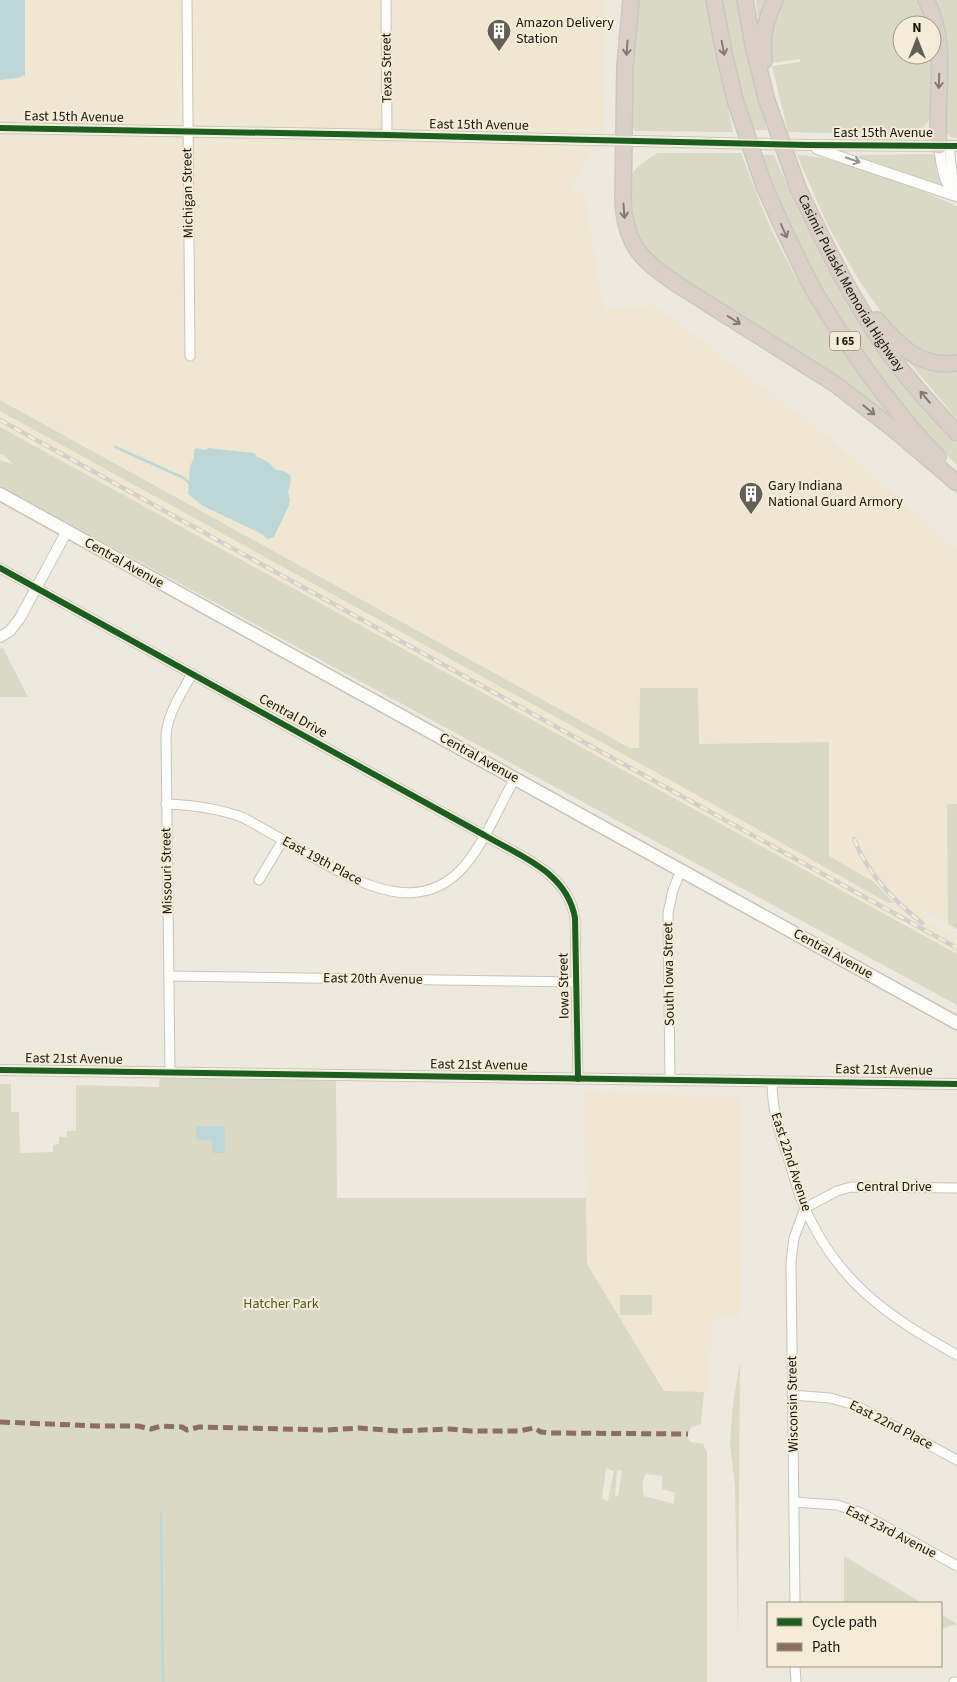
<svg xmlns="http://www.w3.org/2000/svg" width="957" height="1682" font-family="'Source Sans 3',sans-serif">
	<style>
		.built { fill: #f0e7d2 }
		.green { fill: #d9d9c6; fill-rule: evenodd }
		.water { fill: #bdd7d8 }
		.lines { fill: none; stroke-linecap: round; stroke-linejoin: round }
		.stream { stroke: #bdd7d8; stroke-width: 2.5 }
		.minor-casing { stroke: #c8c4bb; stroke-width: 11 }
		.tertiary-casing { stroke: #c8c4bb; stroke-width: 12 }
		.secondary-casing { stroke: #c8c4bb; stroke-width: 15 }
		.motorway-casing { stroke: #cac8c2; stroke-width: 18 }
		.minor { stroke: #fcfcfa; stroke-width: 9 }
		.tertiary { stroke: #fcfcfa; stroke-width: 10 }
		.secondary { stroke: #fcfcfa; stroke-width: 12 }
		.motorway { stroke: #dad0c7; stroke-width: 15 }
		.rail-casing { stroke: #d1d0cd; stroke-width: 4.5 }
		.rail { stroke: #f5ecd7; stroke-width: 2.5; stroke-dasharray: 8; stroke-linecap: butt }
		.motorway-bridge-casing { stroke: #cac8c2; stroke-width: 18; stroke-linecap: butt }
		.motorway-bridge { stroke: #dad0c7; stroke-width: 15 }
		.quiet { stroke: #8d6e63; stroke-width: 5; stroke-dasharray: 10 5; stroke-linecap: butt }
		.cycleway-casing { stroke: #f5ecd7; stroke-width: 9 }
		.cycleway { stroke: #1b5e20; stroke-width: 6 }
		.oneway { stroke: #827b73 }
		.oneway2 { stroke: #95948f }
		.labels { text-anchor: middle; dominant-baseline: central; stroke-width: 4; stroke-linejoin: round; paint-order: stroke }
		.shield { fill: #f5ecd7; stroke: #5a5549; stroke-width: 1 }
		.shield-label { font-size: 12px; font-weight: bold; fill: #17140c }
		.poi-label { font-size: 14px; fill: #17140c; stroke: #f5ecd7; text-anchor: start }
		.street-label { font-size: 14px; fill: #17140c; stroke: #f5ecd7 }
		.park-label { font-size: 14px; fill: #505826; stroke: #f5ecd7 }
	</style>
	<rect width="100%" height="100%" fill="#eee9de"/>
	<g class="built">
		<polygon points="0,0 606,0 604,129 574,180 573,190 584,191 604,309 654,305 825,434 957,550 957,804 947,805 948,924 913,904 932,923 957,937 957,954 0,427 0,411 679,785 888,903 894,903 903,899 829,856 829,742 698,744 698,688 640,688 639,749 630,748 0,399"/>
		<polygon points="584,1093 742,1095 740,1317 712,1319 709,1392 664,1391 587,1264"/>
	</g>
	<g class="green">
		<polygon points="637,0 706,0 733,132 635,131 629,121 632,43"/>
		<polygon points="721,0 739,0 749,60 767,130 750,130 737,83"/>
		<polygon points="756,0 770,0 761,17 758,16"/>
		<path d="M784,0H917L931,25H902V55H932L933,42L931,117C925,127 920,131 910,135L788,132L772,66L800,62V59L771,63C770,36 769,24 784,0Z"/>
		<path d="M933,0H957V138C949,138 947,134 943,127L946,46L943,24Z"/>
		<path d="M658,153H741C753,184 764,216 779,245C812,310 854,370 899,427L835,377L792,348L665,270C640,249 631,227 630,195C629,187 628,179 633,172C640,164 649,158 658,153Z"/>
		<polygon points="924,154 932,154 936,158 937,174 941,183 939,186 860,158 860,155"/>
		<polygon points="758,155 774,155 799,212 845,299 892,366 945,432 957,443 957,465 926,435 850,338 805,259"/>
		<path d="M797,155C849,158 909,185 957,206V357L939,356L922,350L904,341L891,326L858,279L827,224Z"/>
		<polygon points="904,356 957,369 957,419"/>
		<polygon points="0,400 630,748 639,748 640,688 698,688 699,744 829,742 829,856 874,882 894,903 888,903 679,785 0,411"/>
		<polygon points="0,427 957,954 957,1005 0,486 0,460 12,464 5,456 0,454"/>
		<polygon points="3,648 28,697 0,697 0,649"/>
		<polygon points="947,804 957,804 957,929 948,924"/>
		<path d="M160,1078L336,1081L337,1198H586L587,1264L664,1391L704,1392L701,1424L691,1427L687,1437L690,1442L703,1444L707,1452V1682H0V1084H11V1112H19L20,1153L53,1152V1145L59,1144V1137H67V1131H76V1085L159,1087ZM606,1468L614,1471L608,1501L602,1499ZM620,1470L622,1471L618,1496L615,1497L617,1471ZM646,1474L662,1476V1489L675,1493L674,1504L644,1496C642,1491 642,1478 646,1474Z"/>
		<rect x="620" y="1295" width="32" height="20"/>
		<polygon points="740,1362 738,1640 735,1487 730,1442 733,1404"/>
		<polygon points="844,1556 922,1603 844,1603"/>
		<polygon points="941,1614 957,1624 941,1629"/>
	</g>
	<g class="water">
		<polygon points="0,0 25,0 25,75 18,78 0,80"/>
		<polygon points="196,448 205,450 208,448 255,453 256,456 268,462 276,470 284,471 291,476 290,485 288,492 290,500 289,505 274,537 267,539 262,534 203,506 188,494 190,466 194,458 194,450"/>
		<polygon points="196,1126 225,1126 225,1153 212,1153 212,1140 196,1140"/>
	</g>
	<g class="lines">
		<g class="stream">
			<polyline points="115,447 184,478 189,483"/>
			<polyline points="161,1513 163,1682"/>
		</g>
		<defs>
			<g id="minor">
				<polyline points="187,0 190,356"/>
				<polyline points="386,0 387,135"/>
				<polyline points="949,146 953,180 957,184"/>
				<path d="M0,568L484,835C520,856 567,872 575,918L578,1079"/>
				<path d="M166,804C194,805 218,808 244,818C267,831 289,843 311,856C359,883 421,919 466,864C485,841 500,805 515,778"/>
				<polyline points="259,880 283,840"/>
				<polyline points="169,976 576,982"/>
				<path d="M170,1073L166,737C167,714 181,694 192,674"/>
				<polyline points="670,1080 668,913 673,890 681,870"/>
				<path d="M772,1081C772,1112 780,1134 790,1163C793,1175 797,1187 801,1199C834,1280 884,1314 957,1355"/>
				<polyline points="805,1208 837,1191 851,1187 957,1188"/>
				<polyline points="792,1395 830,1398 855,1405 957,1460"/>
				<polyline points="794,1502 837,1505 861,1513 957,1566"/>
				<polyline points="795,1603 791,1262 794,1238 805,1208"/>
				<polyline points="795,1666 796,1682"/>
				<polyline points="954,1682 957,1682"/>
			</g>
			<g id="tertiary">
				<polyline points="0,128 387,135 807,145 957,146"/>
				<path d="M939,146C942,166 942,180 956,195"/>
				<polyline points="817,149 956,196"/>
				<polyline points="0,637 10,631 20,618 67,531"/>
				<polyline points="0,1070 957,1084"/>
			</g>
			<polyline id="secondary" points="0,494 957,1023"/>
			<g id="motorway">
				<path d="M631,0L625,66L623,202C626,246 641,259 675,283L835,384L892,428L957,483"/>
				<polyline points="714,0 724,53 735,100"/>
				<polyline points="745,0 753,45 767,101"/>
				<path d="M926,0C950,44 934,98 939,146"/>
				<path d="M764,61C761,39 765,20 775,0"/>
				<path d="M764,186C781,223 797,261 817,296C837,329 858,360 881,390C899,413 917,437 938,457"/>
				<path id="s1" d="M798,188C824,243 851,298 886,349C907,379 932,406 957,433"/>
				<path d="M877,320C898,345 921,369 957,363"/>
			</g>
		</defs>
		<use href="#minor" class="minor-casing"/>
		<use href="#tertiary" class="tertiary-casing"/>
		<use href="#secondary" class="secondary-casing"/>
		<use href="#motorway" class="motorway-casing"/>
		<use href="#minor" class="minor"/>
		<use href="#tertiary" class="tertiary"/>
		<use href="#secondary" class="secondary"/>
		<use href="#motorway" class="motorway"/>
		<defs>
			<g id="rail">
				<polyline points="0,420 957,948"/>
				<path d="M854,839C868,874 893,900 922,923"/>
			</g>
		</defs>
		<use href="#rail" class="rail-casing"/>
		<use href="#rail" class="rail"/>
		<defs>
			<g id="motorway-bridge">
				<polyline points="735,100 764,186"/>
				<polyline points="767,101 798,188"/>
			</g>
		</defs>
		<use href="#motorway-bridge" class="motorway-bridge-casing"/>
		<use href="#motorway-bridge" class="motorway-bridge"/>
		<polyline class="quiet" points="0,1422 98,1426 138,1426 151,1429 161,1426 182,1427 187,1430 199,1427 327,1430 359,1428 398,1431 450,1429 471,1431 519,1431 534,1428 541,1432 550,1433 688,1434"/>
		<defs>
			<g id="cycleway">
				<polyline points="0,128 387,135 807,145 957,146"/>
				<path d="M0,568L484,835C520,856 567,872 575,918L578,1079"/>
				<polyline points="0,1070 957,1084"/>
			</g>
		</defs>
		<use href="#cycleway" class="cycleway-casing"/>
		<use href="#cycleway" class="cycleway"/>
	</g>
	<defs><path id="oneway-shaft" d="M-6 0H5M1.5-3L5.5 0L1.5 3" fill="none" stroke-width="1.6" stroke-linecap="round" stroke-linejoin="round" transform="scale(1.25)"/></defs>
	<g class="oneway">
		<use href="#oneway-shaft" transform="translate(627 48) rotate(94)"/>
		<use href="#oneway-shaft" transform="translate(723 48) rotate(79)"/>
		<use href="#oneway-shaft" transform="translate(939 81) rotate(92)"/>
		<use href="#oneway-shaft" transform="translate(624 211) rotate(86)"/>
		<use href="#oneway-shaft" transform="translate(784 231) rotate(66)"/>
		<use href="#oneway-shaft" transform="translate(734 320) rotate(32)"/>
		<use href="#oneway-shaft" transform="translate(925 397) rotate(-130)"/>
		<use href="#oneway-shaft" transform="translate(869 410) rotate(39)"/>
	</g>
	<use class="oneway2" href="#oneway-shaft" transform="translate(853 160) rotate(19)"/>
	<defs>
		<symbol id="building-pin" viewBox="-11 -11 22 30"><path d="M0 17L-7.5 6A9.5 9.5 0 1 1 7.5 6Z" fill="#625f56" stroke="#f5ecd7"/><path d="M-4-6H4V6H1V3H-1V6H-4ZM-2.5-4.3h1.7v1.8h-1.7ZM.8-4.3h1.7v1.8H.8ZM-2.5-1h1.7V.8h-1.7ZM.8-1h1.7V.8H.8Z" fill="#fff"/></symbol>
	</defs>
	<g fill-rule="evenodd">
		<use href="#building-pin" x="485" y="17" width="28" height="38"/>
		<use href="#building-pin" x="737" y="480" width="28" height="38"/>
	</g>
	<g class="labels">
		<rect class="shield" x="830" y="331.5" width="30" height="19" rx="4"/>
		<g class="shield-label">
			<text x="845" y="341">I 65</text>
		</g>
		<g class="poi-label">
			<text x="516" y="23">Amazon Delivery<tspan x="516" dy="16">Station</tspan></text>
			<text x="768" y="486">Gary Indiana<tspan x="768" dy="16">National Guard Armory</tspan></text>
		</g>
		<g class="street-label">
			<text transform="translate(387 68) rotate(-91)">Texas Street</text>
			<text transform="translate(74 117) rotate(1)">East 15th Avenue</text>
			<text transform="translate(479 125) rotate(1)">East 15th Avenue</text>
			<text x="883" y="133">East 15th Avenue</text>
			<text transform="translate(188 193) rotate(-91)">Michigan Street</text>
			<text stroke="none"><textPath href="#s1" startOffset="109">Casimir Pulaski Memorial Highway</textPath></text>
			<text transform="translate(124 563) rotate(29)">Central Avenue</text>
			<text transform="translate(293 716) rotate(29)">Central Drive</text>
			<text transform="translate(479 758) rotate(29)">Central Avenue</text>
			<text transform="translate(322 861) rotate(28)">East 19th Place</text>
			<text transform="translate(167 871) rotate(-91)">Missouri Street</text>
			<text transform="translate(833 954) rotate(29)">Central Avenue</text>
			<text transform="translate(669 974) rotate(-91)">South Iowa Street</text>
			<text transform="translate(373 979) rotate(1)">East 20th Avenue</text>
			<text transform="translate(564 986) rotate(-91)">Iowa Street</text>
			<text transform="translate(74 1059) rotate(1)">East 21st Avenue</text>
			<text transform="translate(479 1065) rotate(1)">East 21st Avenue</text>
			<text transform="translate(884 1070) rotate(1)">East 21st Avenue</text>
			<text transform="translate(791 1162) rotate(72)">East 22nd Avenue</text>
			<text x="894" y="1187">Central Drive</text>
			<text transform="translate(793 1404) rotate(-91)">Wisconsin Street</text>
			<text transform="translate(891 1425) rotate(27)">East 22nd Place</text>
			<text transform="translate(891 1532) rotate(27)">East 23rd Avenue</text>
		</g>
		<g class="park-label">
			<text x="281" y="1304">Hatcher Park</text>
		</g>
	</g>
	<rect x="767" y="1602" width="175" height="65" fill="#f5ecd7" stroke="#9c9686"/>
	<rect x="777" y="1618" width="25" height="8" fill="#1b5e20" stroke="#9c9686"/>
	<text x="812" y="1627" font-size="15" fill="#17140c">Cycle path</text>
	<rect x="777" y="1643" width="25" height="8" fill="#8d6e63" stroke="#9c9686"/>
	<text x="812" y="1652" font-size="15" fill="#17140c">Path</text>
	<g transform="translate(917 40)"><circle r="24" fill="#f5ecd7" stroke="#9c9686"/>
	<path d="M0-4L9 19L0 12L-9 19Z" fill="#625f56"/>
	<text y="-8" font-size="14" font-weight="bold" text-anchor="middle" fill="#17140c">N</text>
	</g>
</svg>
